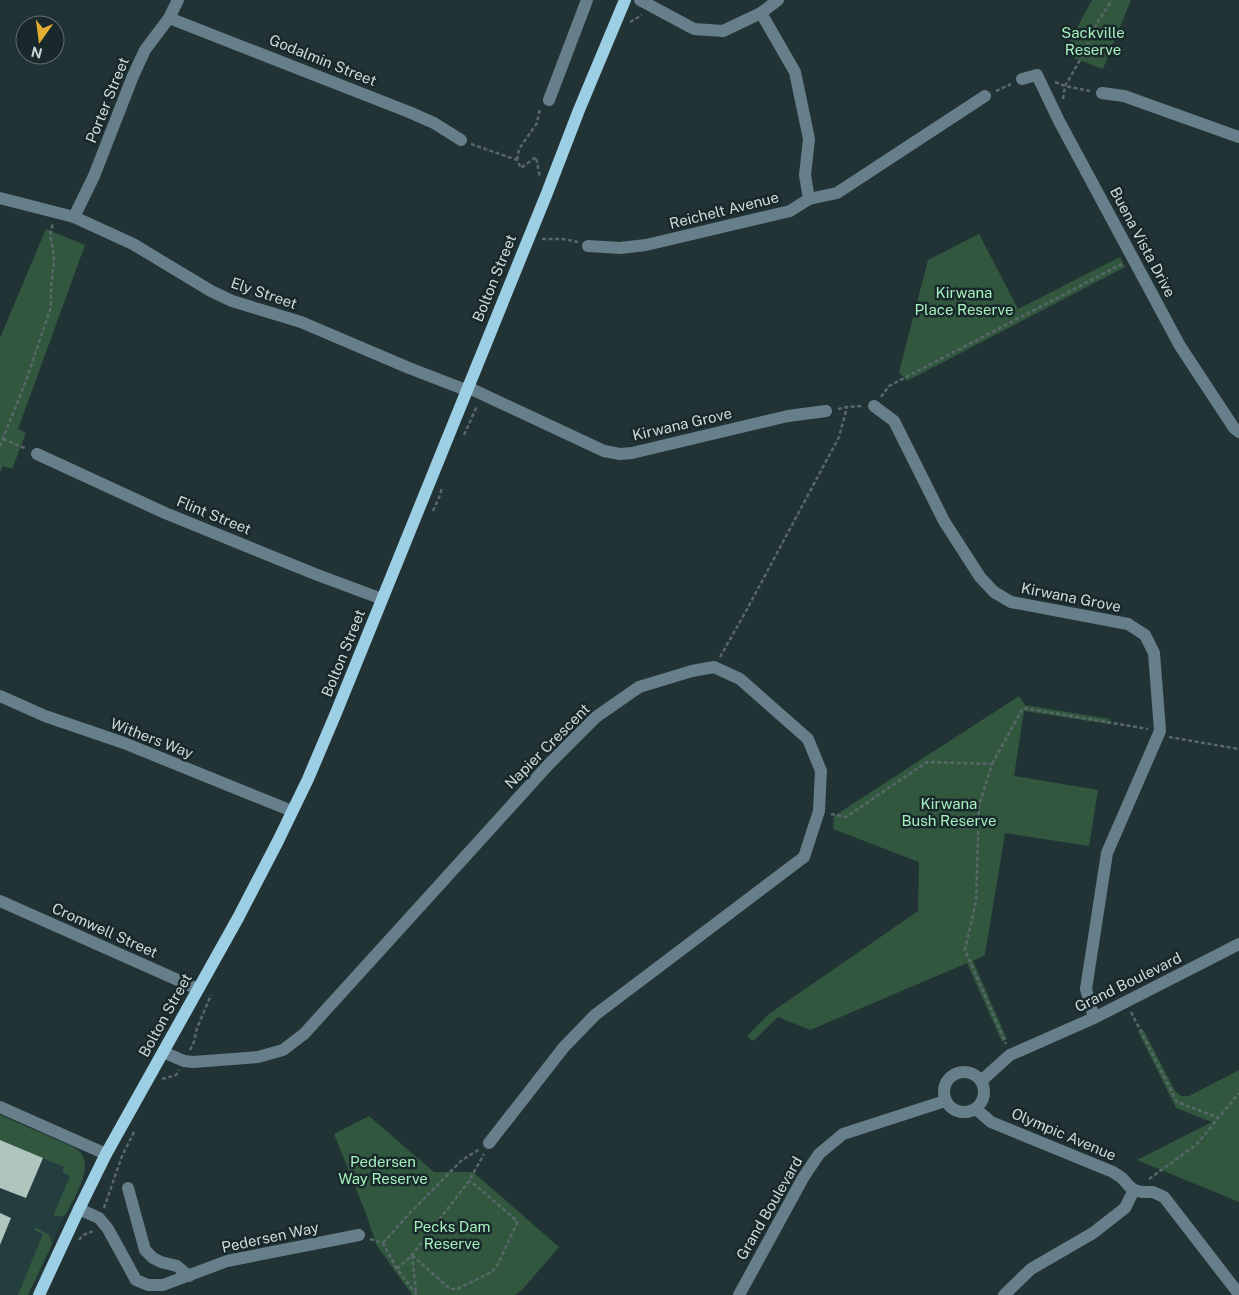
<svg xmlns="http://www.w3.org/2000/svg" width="1239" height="1295" font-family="'Public Sans',sans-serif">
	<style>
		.built { fill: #243e40 }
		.green { fill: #31583f }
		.building { fill: #b1c5bf }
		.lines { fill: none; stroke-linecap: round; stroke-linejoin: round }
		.path { stroke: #586769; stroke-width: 2.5; stroke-dasharray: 4 2.5; stroke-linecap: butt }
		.minor { stroke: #677f8a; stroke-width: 12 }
		.major { stroke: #9ccfe4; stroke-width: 12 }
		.labels { text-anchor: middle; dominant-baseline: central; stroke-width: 5; stroke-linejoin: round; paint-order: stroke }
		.park-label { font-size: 15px; fill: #a6f0be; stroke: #19292b }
		.street-label { font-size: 15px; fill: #ced8d9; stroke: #19292b }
	</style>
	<rect width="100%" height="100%" fill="#223335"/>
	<polygon class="built" points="0,1115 72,1146 81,1154 84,1161 85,1169 83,1178 28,1295 0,1295"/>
	<g class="green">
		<polygon points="1092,0 1131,0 1103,69 1063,54"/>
		<polygon points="46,229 85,245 18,429 26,433 12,469 3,466 0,472 0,338"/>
		<polygon points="979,234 1018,309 1120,257 1125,267 907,381 899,372 928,260"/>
		<polygon points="1019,696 1025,705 1110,719 1109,724 1024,711 1014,776 1098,790 1089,846 1005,833 985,955 973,961 1007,1039 1002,1042 967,963 810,1030 778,1017 753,1041 747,1036 769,1014 918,911 919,862 833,829 834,816"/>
		<polygon points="1143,1029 1175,1091 1181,1096 1189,1096 1239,1070 1239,1202 1137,1160 1212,1122 1176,1108 1138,1031"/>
		<path d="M0,1115L66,1144C71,1146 76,1148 80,1152C94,1168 74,1197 67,1213L63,1216H53L70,1176L62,1172L64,1167L0,1140Z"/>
		<polygon points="369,1116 434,1172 473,1172 559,1247 522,1290 515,1295 412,1295 376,1244 367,1216 334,1134"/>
		<polygon points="37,1228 49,1235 52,1244 28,1295 18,1295 43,1234 34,1230"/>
	</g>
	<g class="building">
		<polygon points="0,1140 43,1158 26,1198 0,1188"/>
		<polygon points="0,1213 11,1218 0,1245"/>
	</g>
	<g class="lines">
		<g class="path">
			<polyline points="630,22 642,15"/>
			<polyline points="1055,82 1065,86 1090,91"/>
			<polyline points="996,91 1011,84"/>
			<polyline points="1063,99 1065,86 1080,60 1097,23 1112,0"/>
			<polyline points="471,144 517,160 521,168 536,157 540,178"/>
			<polyline points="517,160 519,149 537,123 540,108"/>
			<polyline points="542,239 563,239 578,242"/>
			<polyline points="881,397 889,386 1122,264"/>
			<polyline points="838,409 847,407 862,406"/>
			<polyline points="464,435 477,406"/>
			<polyline points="3,439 27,449"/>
			<polyline points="0,446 27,378 51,307 51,287 54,262 53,249 50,235 53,223"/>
			<polyline points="433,511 440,495 442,488"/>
			<polyline points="720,657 745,613 839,437 847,407"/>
			<polyline points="1169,737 1239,749"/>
			<polyline points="992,764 1023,708 1148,729"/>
			<polyline points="831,814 846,817 927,762 992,764 979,806 976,902 965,950 1006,1044"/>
			<polyline points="1131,1012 1177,1102 1219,1118"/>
			<polyline points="190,1050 194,1042 197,1028 211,995"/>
			<polyline points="162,1079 176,1075 179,1070"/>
			<polyline points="1149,1179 1196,1145 1239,1093"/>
			<polyline points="104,1208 122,1156 135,1130"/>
			<polyline points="370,1239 383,1243 397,1269 417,1295"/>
			<polyline points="79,1240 83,1235 93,1231 94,1229"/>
			<polyline points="383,1243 408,1215 462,1160 480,1149"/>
			<polyline points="412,1255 450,1289 457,1289 492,1272 497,1266 517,1223 516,1220 474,1184 469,1181"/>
			<polyline points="412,1255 416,1292"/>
			<polyline points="397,1269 412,1255 469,1181 484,1154"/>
		</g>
		<g class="minor">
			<polyline points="640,0 694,29 723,31 761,13 778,0"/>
			<polyline points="761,13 795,72 809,139 805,175 809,199"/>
			<polyline points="169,18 409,112 434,123 461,140"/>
			<polyline points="1022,79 1037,75 1059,121 1180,346 1234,428 1239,432"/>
			<polyline points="1102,93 1124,96 1239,137"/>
			<polyline points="549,100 587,0"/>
			<polyline points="0,198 74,217 133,244 211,291 232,301 301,322 409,368 466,390"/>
			<polyline points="74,217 94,176 133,76 145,50 169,18 178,0"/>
			<polyline points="588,246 620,248 646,245 790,211 809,199 837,193 985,96"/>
			<polyline points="467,387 604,451 620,454 632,453 788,416 826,411"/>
			<polyline points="874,406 894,421 944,521 980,577 994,592 1011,602 1128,624 1145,635 1154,653 1160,731 1107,853 1086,989 1094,1018"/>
			<polyline points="37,454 165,513 315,574 382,599"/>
			<polyline points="0,696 45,716 124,743 292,811"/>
			<polyline points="0,901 198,989"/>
			<polyline points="163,1052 184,1061 193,1062 258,1057 283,1050 304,1034 550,763 596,717 639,687 692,671 714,667 740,679 808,739 821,771 819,811 804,857 595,1015 564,1047 489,1143"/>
			<circle cx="964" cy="1092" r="20"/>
			<polyline points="981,1081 1010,1055 1094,1018 1239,944"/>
			<polyline points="0,1107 106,1154"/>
			<polyline points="976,1109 991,1122 1113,1172 1122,1178 1129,1186 1134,1190 1142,1192 1153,1192 1164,1197 1239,1294"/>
			<polyline points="128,1188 145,1250 153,1258 161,1262 177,1266 189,1276"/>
			<polyline points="79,1209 99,1218 108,1229 136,1280 148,1285 163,1285 227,1261 359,1235"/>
			<polyline points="739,1295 803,1178 819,1154 843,1134 945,1101"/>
			<polyline points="1004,1295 1031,1269 1093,1233 1125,1208 1134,1190"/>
		</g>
		<polyline class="major" points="39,1295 79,1209 106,1154 238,918 278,841 308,779 336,713 547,193 579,110 625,0"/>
	</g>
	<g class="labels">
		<g class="park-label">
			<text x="1093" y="32">Sackville<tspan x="1093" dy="17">Reserve</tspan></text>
			<text x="964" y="292">Kirwana<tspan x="964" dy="17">Place Reserve</tspan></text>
			<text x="949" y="803">Kirwana<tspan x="949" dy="17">Bush Reserve</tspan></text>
			<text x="383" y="1161">Pedersen<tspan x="383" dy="17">Way Reserve</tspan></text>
			<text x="452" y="1226">Pecks Dam<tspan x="452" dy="17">Reserve</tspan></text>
		</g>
		<g class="street-label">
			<text transform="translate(323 60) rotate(22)">Godalmin Street</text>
			<text transform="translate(107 100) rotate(-68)">Porter Street</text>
			<text transform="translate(724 210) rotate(-14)">Reichelt Avenue</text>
			<text transform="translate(1143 242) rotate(62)">Buena Vista Drive</text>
			<text transform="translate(494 278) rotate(-68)">Bolton Street</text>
			<text transform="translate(264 293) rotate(19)">Ely Street</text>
			<text transform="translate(682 424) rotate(-13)">Kirwana Grove</text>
			<text transform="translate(214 515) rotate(22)">Flint Street</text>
			<text transform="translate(1071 597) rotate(11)">Kirwana Grove</text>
			<text transform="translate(343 653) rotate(-68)">Bolton Street</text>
			<text transform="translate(152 738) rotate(21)">Withers Way</text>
			<text transform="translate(547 746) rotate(-45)">Napier Crescent</text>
			<text transform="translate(105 930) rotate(24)">Cromwell Street</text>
			<text transform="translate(1128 982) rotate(-26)">Grand Boulevard</text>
			<text transform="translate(165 1015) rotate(-61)">Bolton Street</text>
			<text transform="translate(1064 1134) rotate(23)">Olympic Avenue</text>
			<text transform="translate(769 1208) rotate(-60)">Grand Boulevard</text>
			<text transform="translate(270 1237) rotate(-12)">Pedersen Way</text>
		</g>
	</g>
	<g transform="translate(40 40) rotate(194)"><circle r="24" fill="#19292b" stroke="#616f71"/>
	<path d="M0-4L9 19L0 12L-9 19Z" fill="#e4ae35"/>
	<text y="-8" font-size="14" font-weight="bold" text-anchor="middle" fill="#ced8d9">N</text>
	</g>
</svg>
